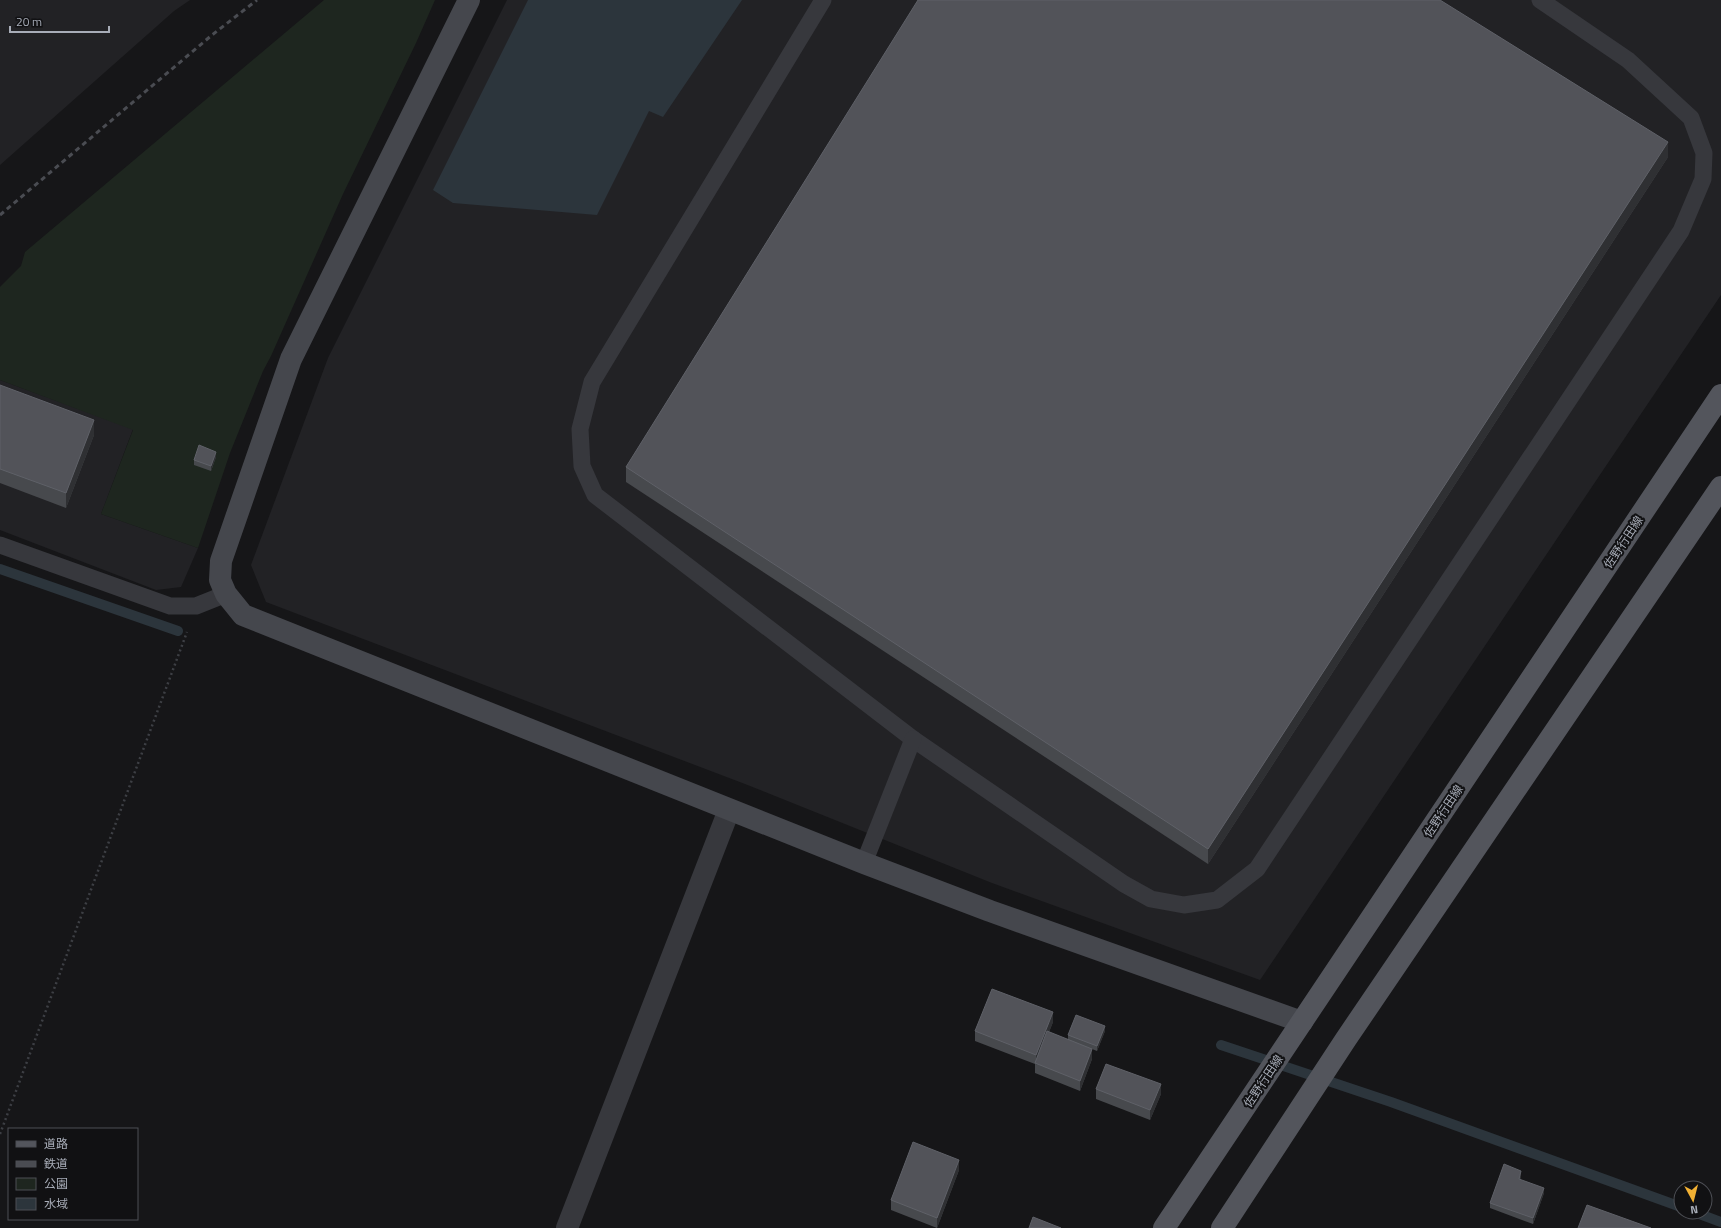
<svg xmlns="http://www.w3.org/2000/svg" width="1721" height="1228" font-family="'Titillium Web','Noto Sans JP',sans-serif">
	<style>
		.built { fill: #222225 }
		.green { fill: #1e261f }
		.water { fill: #2c353c }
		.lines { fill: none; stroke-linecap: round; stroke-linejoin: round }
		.stream { stroke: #2c353c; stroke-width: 10 }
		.path { stroke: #3d3f44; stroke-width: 2.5; stroke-dasharray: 2 3; stroke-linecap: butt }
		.lane { stroke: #37383d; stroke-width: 17 }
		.street { stroke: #37383d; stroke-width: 22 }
		.secondary { stroke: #45474d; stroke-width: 22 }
		.primary { stroke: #53555c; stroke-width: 22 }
		.rail { stroke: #4a4c52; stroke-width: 3; stroke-dasharray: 5 4; stroke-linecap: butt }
		.wall { fill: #47494d }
		.shaded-wall { fill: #2f3033 }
		.building { fill: #525359; stroke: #5f6168 }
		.labels { text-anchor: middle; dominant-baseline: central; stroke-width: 4; stroke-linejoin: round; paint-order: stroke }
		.street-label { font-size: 12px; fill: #a8adb8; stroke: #111113 }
	</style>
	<rect width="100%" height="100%" fill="#161618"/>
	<g class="built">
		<polygon points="0,0 190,0 174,11 0,165"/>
		<polygon points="507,0 1721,0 1721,295 1260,980 992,883 745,784 266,602 251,565 328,358"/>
		<polygon points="0,380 133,429 101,514 198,548 181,587 156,590 0,530"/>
	</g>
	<polygon class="green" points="324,0 435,0 416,43 343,194 271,356 263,371 230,453 198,548 101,514 133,430 0,380 0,287 21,266 25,252"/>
	<polygon class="water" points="528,0 742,0 663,117 649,111 597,215 453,203 433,190"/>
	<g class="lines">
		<g class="stream">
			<polyline points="0,569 178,631"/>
			<polyline points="1221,1045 1391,1102 1681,1207"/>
			<polyline points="1694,1212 1721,1222"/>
		</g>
		<polyline class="path" points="0,1134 187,632"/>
		<g class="lane">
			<polyline points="823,0 592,382 580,429 582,466 595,495 913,739 1124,884 1151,899 1184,905 1217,900 1257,869 1681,231 1703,179 1704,153 1691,118 1628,60 1540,0"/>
			<polyline points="0,545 170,606 196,606 226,594"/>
			<polyline points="864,863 913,739"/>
		</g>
		<polyline class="street" points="567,1228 729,810"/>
		<polyline class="secondary" points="469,0 291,359 221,561 220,580 226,594 243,615 864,863 990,911 1302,1022"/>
		<g class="primary">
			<polyline points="1164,1228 1721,395"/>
			<polyline points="1222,1228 1346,1039 1721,487"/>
		</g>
		<polyline class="rail" points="0,215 212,35 257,0"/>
	</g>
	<g class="wall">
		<polygon points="1668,157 1208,864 626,482 626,467"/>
		<polygon points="0,385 94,435 66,508 0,483"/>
		<polygon points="216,457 211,471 194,465 194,460"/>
		<polygon points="1053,1022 1049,1032 1068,1040 1068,1035 1105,1031 1097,1051 1092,1049 1092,1059 1080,1091 1035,1073 1035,1064 975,1041 975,1031"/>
		<polygon points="1096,1089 1161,1094 1150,1120 1096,1099"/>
		<polygon points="959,1170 937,1228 891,1210 891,1200"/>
		<polygon points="1521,1176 1520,1180 1544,1193 1533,1224 1490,1208 1490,1203"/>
	</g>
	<g class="shaded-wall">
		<polygon points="1668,142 1668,157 1208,864 1208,849"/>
		<polygon points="94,420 94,435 66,508 66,493"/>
		<polygon points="216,452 216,457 211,471 211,466"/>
		<polygon points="1053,1012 1053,1022 1036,1065 1036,1055"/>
		<polygon points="1105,1026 1105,1031 1097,1051 1097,1046"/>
		<polygon points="1092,1049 1092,1059 1080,1091 1080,1081"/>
		<polygon points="1161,1084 1161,1094 1150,1120 1150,1110"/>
		<polygon points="959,1160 959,1170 937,1228 937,1218"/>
		<polygon points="1521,1171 1521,1176 1519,1184 1519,1179"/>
		<polygon points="1544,1188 1544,1193 1533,1224 1533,1218"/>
	</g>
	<g class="building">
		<polygon points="918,0 1440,0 1668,142 1208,849 626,467"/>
		<polygon points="0,385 94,420 66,493 0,469"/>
		<polygon points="199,445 216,452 211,466 194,460"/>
		<polygon points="992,989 1053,1012 1036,1055 975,1031"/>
		<polygon points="1076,1015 1105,1026 1097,1046 1068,1035"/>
		<polygon points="1047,1031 1092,1049 1080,1081 1035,1063"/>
		<polygon points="1106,1064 1161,1084 1150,1110 1096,1089"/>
		<polygon points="913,1142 959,1160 937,1218 891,1200"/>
		<polygon points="1504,1164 1521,1171 1519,1179 1544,1188 1533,1218 1490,1203"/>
		<polygon points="1587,1205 1651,1228 1578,1228"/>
		<polygon points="1033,1217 1061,1228 1029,1228"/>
	</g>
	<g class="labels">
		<g class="street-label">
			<text transform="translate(1623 542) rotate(-56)">佐野行田線</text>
			<text transform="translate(1443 811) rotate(-56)">佐野行田線</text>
			<text transform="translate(1263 1081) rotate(-56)">佐野行田線</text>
		</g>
	</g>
	<rect x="8" y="1128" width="130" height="92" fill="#111113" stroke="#4d4f55"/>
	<rect x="16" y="1141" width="20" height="6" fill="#53555c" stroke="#4d4f55"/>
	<text x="44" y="1148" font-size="12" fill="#a8adb8">道路</text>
	<rect x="16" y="1161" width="20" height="6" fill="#4a4c52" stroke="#4d4f55"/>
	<text x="44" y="1168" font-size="12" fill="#a8adb8">鉄道</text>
	<rect x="16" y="1178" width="20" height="12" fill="#1e261f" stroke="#4d4f55"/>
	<text x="44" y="1188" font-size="12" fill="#a8adb8">公園</text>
	<rect x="16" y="1198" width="20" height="12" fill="#2c353c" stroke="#4d4f55"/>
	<text x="44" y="1208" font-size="12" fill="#a8adb8">水域</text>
	<g transform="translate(1693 1200) rotate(173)"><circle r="19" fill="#111113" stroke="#4d4f55"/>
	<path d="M0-3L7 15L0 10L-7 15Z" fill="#f2b134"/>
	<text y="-6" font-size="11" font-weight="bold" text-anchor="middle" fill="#a8adb8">N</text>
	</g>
	<path d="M10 26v6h99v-6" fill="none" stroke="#a8adb8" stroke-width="2"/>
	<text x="16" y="26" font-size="12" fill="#a8adb8" stroke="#111113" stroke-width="3" paint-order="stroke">20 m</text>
</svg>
